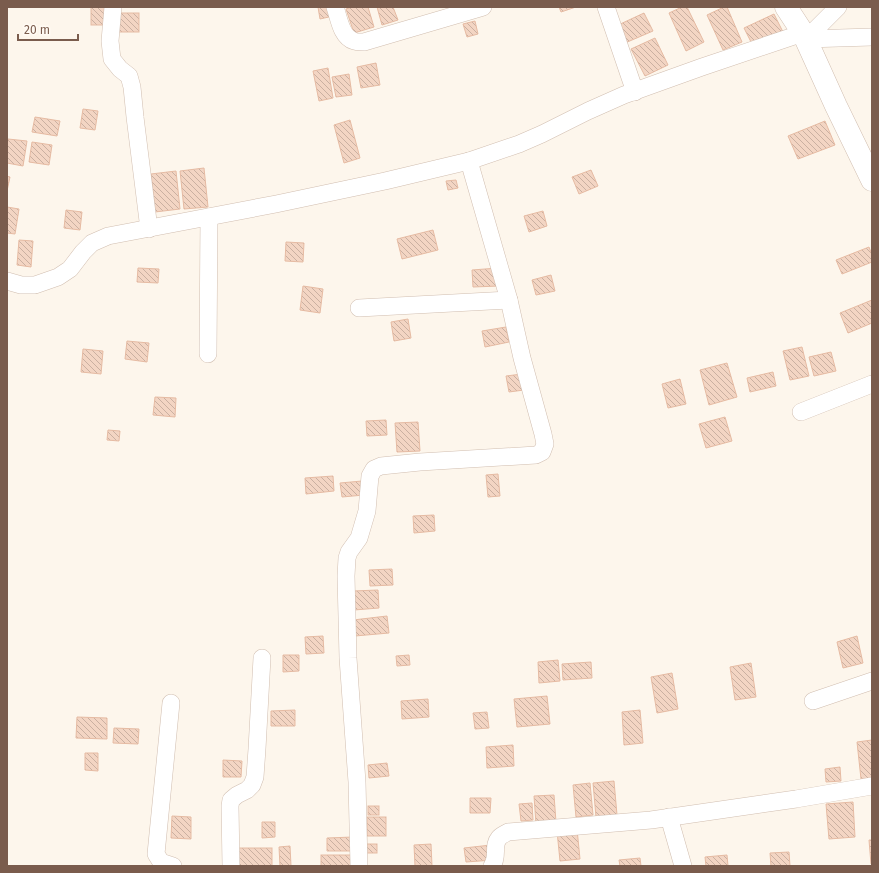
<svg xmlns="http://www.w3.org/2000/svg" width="879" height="873" font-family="'Fira Sans',sans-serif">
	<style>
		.building { fill: url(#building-back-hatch); stroke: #e6bba3 }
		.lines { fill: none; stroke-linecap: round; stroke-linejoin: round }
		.minor-casing { stroke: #d1beb0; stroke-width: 18 }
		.tertiary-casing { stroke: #d1beb0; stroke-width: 23 }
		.minor { stroke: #fff; stroke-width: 17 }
		.tertiary { stroke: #fff; stroke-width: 22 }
	</style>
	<defs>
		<pattern id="building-back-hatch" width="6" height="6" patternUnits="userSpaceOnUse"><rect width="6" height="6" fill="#f3d5c3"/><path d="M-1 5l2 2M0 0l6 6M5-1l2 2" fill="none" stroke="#cab0a1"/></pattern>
	</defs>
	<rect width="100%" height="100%" fill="#fdf6ec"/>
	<g class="building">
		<rect x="91" y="7" width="19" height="18"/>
		<polygon points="318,7 330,7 333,16 320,19"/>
		<polygon points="352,7 368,7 374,27 354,33 346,9"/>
		<polygon points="377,7 393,7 398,20 382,25"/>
		<polygon points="559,7 576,7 561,12"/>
		<polygon points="682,7 687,7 704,42 686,51 669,13"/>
		<polygon points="724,7 727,7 742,42 723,50 707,15"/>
		<rect x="118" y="13" width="21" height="19"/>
		<polygon points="644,13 653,31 625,43 616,26"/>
		<polygon points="774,14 784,34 754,48 744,28"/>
		<polygon points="475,21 478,34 467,37 463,24"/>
		<polygon points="655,38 668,65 645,76 631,49"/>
		<polygon points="376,63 380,85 361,88 357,67"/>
		<polygon points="328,68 333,98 319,101 313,71"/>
		<polygon points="349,74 352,95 336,97 332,77"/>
		<polygon points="83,109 98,111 95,130 80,128"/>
		<polygon points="35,117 60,121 57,136 32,132"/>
		<polygon points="350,120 360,158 344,163 334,125"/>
		<polygon points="825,121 835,145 798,159 788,136"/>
		<polygon points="8,139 27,141 23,166 7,163 7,146"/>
		<polygon points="32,142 52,145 49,165 29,162"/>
		<polygon points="204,168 208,207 184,209 180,171"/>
		<polygon points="591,170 598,186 579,194 572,177"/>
		<polygon points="176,171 180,209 155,212 151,174"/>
		<polygon points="7,176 10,177 7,191"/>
		<polygon points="456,180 458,188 448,190 446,181"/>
		<polygon points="7,207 19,209 15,234 7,233"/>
		<polygon points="66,210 82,212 80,230 64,228"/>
		<polygon points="543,211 547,226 529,232 524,216"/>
		<polygon points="433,230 438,250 402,259 397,239"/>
		<polygon points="19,240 33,241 31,267 17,265"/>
		<polygon points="286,242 304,243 303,262 285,261"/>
		<polygon points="869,247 872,255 872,262 842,274 836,260"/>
		<polygon points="138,268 159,269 158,283 137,282"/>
		<polygon points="498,268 499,286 473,287 472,270"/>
		<polygon points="551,275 555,291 536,295 532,280"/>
		<polygon points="303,286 323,289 320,313 300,310"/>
		<polygon points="872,300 872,323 848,333 840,313"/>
		<polygon points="408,319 411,338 394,341 391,322"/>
		<polygon points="506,327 509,342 485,347 482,331"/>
		<polygon points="127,341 149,343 147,362 125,359"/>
		<polygon points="802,347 809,376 790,380 783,351"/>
		<polygon points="83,349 103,351 101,374 81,372"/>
		<polygon points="831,352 836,371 814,376 809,357"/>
		<polygon points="727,363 737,397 709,405 700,370"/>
		<polygon points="773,372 776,386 750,392 747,378"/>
		<polygon points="522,374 524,390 509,392 506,376"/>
		<polygon points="680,379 686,404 668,408 662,384"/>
		<polygon points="155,397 176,398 175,417 153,415"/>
		<polygon points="725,417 732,441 706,448 699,424"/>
		<polygon points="386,420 387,435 367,436 366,421"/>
		<polygon points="418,422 420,451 397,452 395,423"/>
		<polygon points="108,430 120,431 119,441 107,440"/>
		<polygon points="498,474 500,496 488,497 486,475"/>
		<polygon points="333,476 334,491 306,494 305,478"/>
		<polygon points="362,481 364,495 342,497 340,483"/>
		<polygon points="434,515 435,531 414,533 413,516"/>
		<polygon points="392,569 393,585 370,586 369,570"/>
		<polygon points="378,590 379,608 354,610 353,591"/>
		<polygon points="387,616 389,633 355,636 353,620"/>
		<polygon points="323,636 324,653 306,654 305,637"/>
		<polygon points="857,636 863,663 843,668 837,642"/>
		<polygon points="283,655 299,655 299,671 283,672"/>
		<polygon points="409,655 410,665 397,666 396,656"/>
		<polygon points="558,660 560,681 539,683 538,662"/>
		<polygon points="591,662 592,678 563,680 562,664"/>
		<polygon points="751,663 756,697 735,700 730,667"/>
		<polygon points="672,673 678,709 657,713 651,677"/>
		<polygon points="547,696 550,724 517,727 514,699"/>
		<polygon points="428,699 429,717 402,719 401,701"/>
		<polygon points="295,710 295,726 271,726 271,711"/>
		<polygon points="640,710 643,743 624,745 622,712"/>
		<polygon points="487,712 489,728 475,729 473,713"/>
		<polygon points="77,717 107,718 107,739 76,738"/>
		<polygon points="114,728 139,729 138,744 113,743"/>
		<polygon points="872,740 872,778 861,779 857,742"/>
		<polygon points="513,745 514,766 487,768 486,747"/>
		<polygon points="85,753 98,753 98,771 85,770"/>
		<polygon points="223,760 242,761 241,777 223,777"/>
		<polygon points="387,763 389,776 369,778 368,765"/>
		<polygon points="840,767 841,781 826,782 825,769"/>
		<polygon points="614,781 617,815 596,817 593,783"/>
		<polygon points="590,783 593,815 576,817 573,785"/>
		<polygon points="554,795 556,822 536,824 534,796"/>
		<polygon points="470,798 491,798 490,813 470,813"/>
		<polygon points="853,802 855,837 829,839 826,804"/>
		<polygon points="532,803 533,820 521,821 519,804"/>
		<rect x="368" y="806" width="11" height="9"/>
		<polygon points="172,816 191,817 191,839 171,838"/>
		<rect x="367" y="817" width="19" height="19"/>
		<polygon points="262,822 275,822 275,837 262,838"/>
		<polygon points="577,829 580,859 560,861 557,831"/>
		<polygon points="353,837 353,851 327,851 327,838"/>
		<polygon points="869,840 872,840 872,864 871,864"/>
		<rect x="365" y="844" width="12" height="9"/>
		<polygon points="431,844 432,866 415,866 414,845"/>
		<polygon points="491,845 493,860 466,862 464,848"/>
		<polygon points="290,846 291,866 280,866 279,847"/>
		<rect x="238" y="848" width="34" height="18"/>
		<polygon points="789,852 790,866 771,866 770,853"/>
		<rect x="321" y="855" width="32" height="11"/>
		<polygon points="727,855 728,866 706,866 705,857"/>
		<polygon points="640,858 641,866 620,866 619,860"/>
	</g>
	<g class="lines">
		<defs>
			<g id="minor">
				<polyline points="113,7 110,41 112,59 120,69 129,76 132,87 135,117 149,229"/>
				<path d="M335,7C339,18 341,37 354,41C356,42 361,42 364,42L483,7"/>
				<polyline points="606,7 635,92"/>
				<polyline points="806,39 872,37"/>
				<polyline points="806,39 838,7"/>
				<polyline points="7,281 21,285 35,285 58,277 70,269 83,252 92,243 108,236 276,204 385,181 469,161 519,144 542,134 588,111 624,95 702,67 803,33"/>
				<polyline points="359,308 509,300"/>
				<polyline points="208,354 209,217"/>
				<polyline points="801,412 872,384"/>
				<polyline points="813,701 872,681"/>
				<polyline points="171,703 156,854 161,862 173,866"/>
				<polyline points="669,817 683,866"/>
				<polyline points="231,866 230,806 231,800 237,795 247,790 252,785 255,777 257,749 262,658"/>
				<polyline points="359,866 357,782 348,658 346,576 347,558 349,552 359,538 367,511 370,476 374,469 381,466 420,462 536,455 542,452 545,444 543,434 522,358 509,300 469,161"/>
				<path d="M492,866C499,856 492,846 499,838C501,835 505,834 508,832L651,820L796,799L872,786"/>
			</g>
			<polyline id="tertiary" points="786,7 803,33 836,106 872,180"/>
		</defs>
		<use href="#minor" class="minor-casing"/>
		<use href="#tertiary" class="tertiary-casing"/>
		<use href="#minor" class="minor"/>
		<use href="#tertiary" class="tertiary"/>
	</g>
	<rect width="879" height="873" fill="none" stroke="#7a5c4d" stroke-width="16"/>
	<path d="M18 34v6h60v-6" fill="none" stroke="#7a5c4d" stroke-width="2"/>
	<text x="24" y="34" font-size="12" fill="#7a5c4d" stroke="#fffaf3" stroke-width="3" paint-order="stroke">20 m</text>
</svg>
